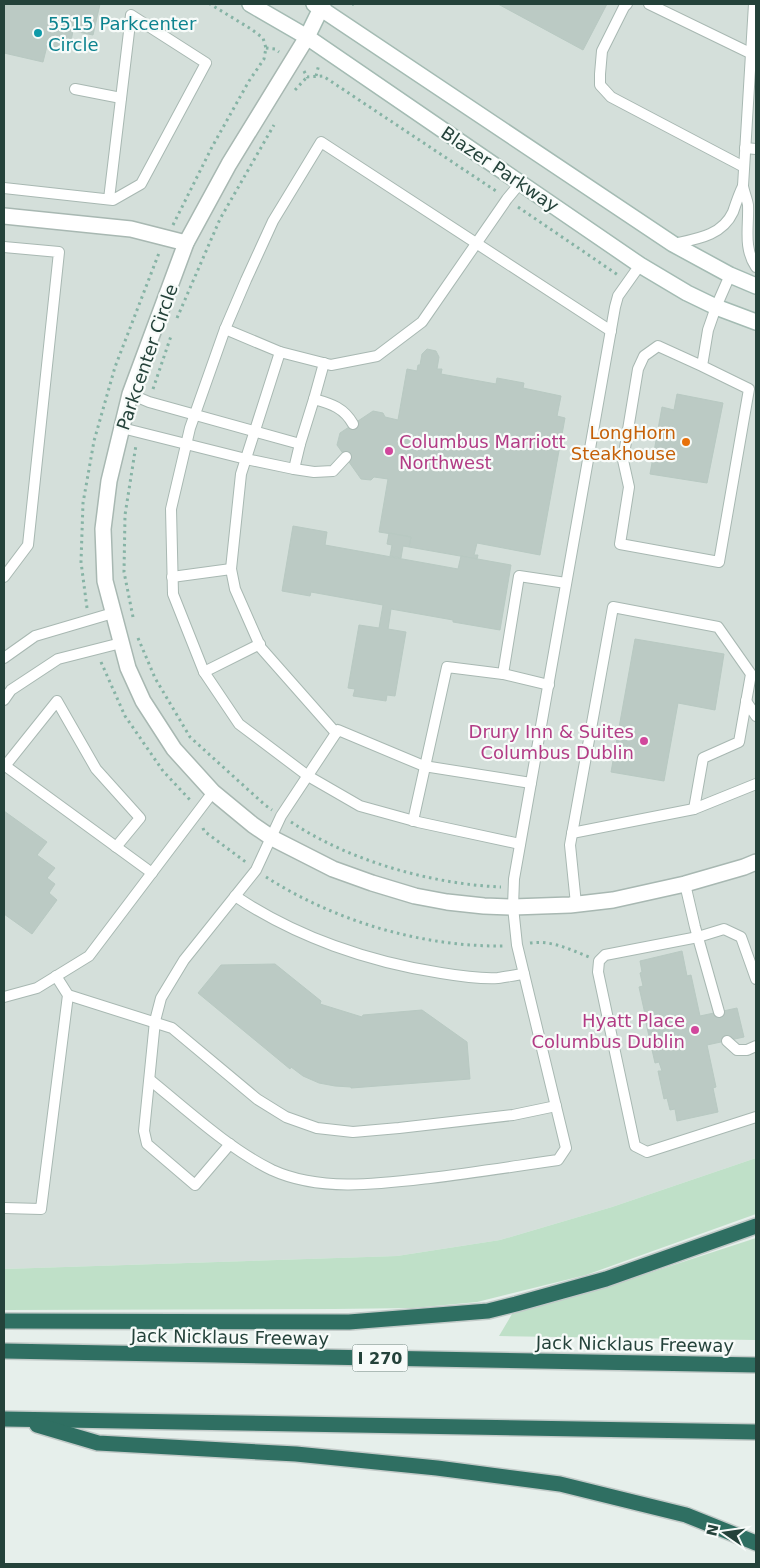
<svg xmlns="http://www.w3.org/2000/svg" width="760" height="1568" font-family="'DejaVu Sans',sans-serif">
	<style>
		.built { fill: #d4dfda }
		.green { fill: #bfe0c8 }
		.building { fill: #bbcac4; stroke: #b8c9c2 }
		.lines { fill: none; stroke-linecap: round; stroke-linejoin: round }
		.lane-casing { stroke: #a8b8b2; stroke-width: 12 }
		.street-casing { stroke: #a8b8b2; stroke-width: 18 }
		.secondary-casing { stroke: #a4bbb3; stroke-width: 18 }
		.highway-casing { stroke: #c2cac8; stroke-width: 18 }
		.path { stroke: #86b3a5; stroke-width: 3; stroke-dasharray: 2.5 4; stroke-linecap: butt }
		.lane { stroke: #fff; stroke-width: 10 }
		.street { stroke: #fff; stroke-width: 15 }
		.secondary { stroke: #fff; stroke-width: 15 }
		.highway { stroke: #2f6f62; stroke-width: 15 }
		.culture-dot { fill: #0f9aa8; stroke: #f7fbf9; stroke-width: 2 }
		.food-dot { fill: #e8710a; stroke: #f7fbf9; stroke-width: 2 }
		.hotel-dot { fill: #d1479c; stroke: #f7fbf9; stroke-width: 2 }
		.labels { text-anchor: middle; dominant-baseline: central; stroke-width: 4.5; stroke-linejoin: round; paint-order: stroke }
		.shield { fill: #f7fbf9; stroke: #637a73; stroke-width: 1 }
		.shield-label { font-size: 16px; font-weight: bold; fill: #24423a }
		.culture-label { font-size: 18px; fill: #0d838f; stroke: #f7fbf9; text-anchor: start }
		.street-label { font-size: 18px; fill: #24423a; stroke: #f7fbf9 }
		.food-label { font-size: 18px; fill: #c56008; stroke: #f7fbf9; text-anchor: end }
		.hotel-label { font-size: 18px; fill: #b23c85; stroke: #f7fbf9; text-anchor: end }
	</style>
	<rect width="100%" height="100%" fill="#e6efeb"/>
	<polygon class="built" points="4,4 756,4 756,1158 612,1207 500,1240 397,1256 4,1269"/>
	<g class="green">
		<polygon points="756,1158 756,1214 586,1275 477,1302 413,1308 335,1309 4,1310 4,1269 397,1256 500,1240 612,1207"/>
		<polygon points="756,1238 756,1340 499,1336 512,1314 652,1272"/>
	</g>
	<g class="building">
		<polygon points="4,4 100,4 93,35 73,31 69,51 47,46 43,62 4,53"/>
		<polygon points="498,4 607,4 583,50"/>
		<polygon points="427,349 436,351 439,357 437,369 442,369 441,374 496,384 497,378 524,383 523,388 561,396 557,416 565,418 540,555 477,543 474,555 478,555 477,559 409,547 411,537 379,532 388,479 374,477 371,480 361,479 337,445 340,433 373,411 383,413 385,417 398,420 407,369 417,371 418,365 420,365 422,354"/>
		<polygon points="677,394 723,403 707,483 650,474 662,407 674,410"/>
		<polygon points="293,526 327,532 325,545 458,569 461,556 511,565 500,630 453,622 453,620 391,609 388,629 406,632 395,696 387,695 386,701 353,696 355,689 348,688 359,625 379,628 383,605 311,592 310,596 282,591"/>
		<polygon points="389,533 411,537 409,547 403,546 401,558 390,556 392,545 387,544"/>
		<polygon points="635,639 724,654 715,710 678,703 664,781 611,772"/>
		<polygon points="4,811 47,842 37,855 55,868 47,878 55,884 49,893 57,900 32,934 4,914"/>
		<polygon points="682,951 687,976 691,975 700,1016 737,1008 744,1037 707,1045 716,1087 713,1088 718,1112 677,1121 675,1109 670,1110 667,1098 664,1099 658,1071 662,1071 659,1062 655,1063 646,1023 651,1023 649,1014 645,1014 639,987 643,986 640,973 642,972 640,961"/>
		<polygon points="275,964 321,1001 320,1004 362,1017 363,1015 422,1010 467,1042 470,1079 351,1088 351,1087 335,1086 319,1083 303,1076 291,1067 290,1069 198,993 221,965"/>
	</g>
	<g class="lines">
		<defs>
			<g id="lane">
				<polyline points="627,4 624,7 602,51 600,74 600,85 611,97 744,167"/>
				<polyline points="649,4 750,53"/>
				<polyline points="75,89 121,98"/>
				<polyline points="745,148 756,149"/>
				<path d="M743,186C744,192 747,199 748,205C749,227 743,248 756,267"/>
				<polyline points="4,188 113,200 141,184 206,63 131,15 109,199"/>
				<path d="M673,244C696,239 722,236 733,212C736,203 739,194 743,186L754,4"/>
				<polyline points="4,247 59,252 28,545 4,577"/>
				<polyline points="225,329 280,352"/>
				<polyline points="702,366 658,346 644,356 638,369 623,460 629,487 620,544 719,562 749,389 702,366 708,330 716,307 730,275"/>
				<path d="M130,394L149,402L300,444L314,399C332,404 344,408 353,424"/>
				<polyline points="314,399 324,363"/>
				<polyline points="122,428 246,459 294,469 314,472 333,471 346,457"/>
				<polyline points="294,469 300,444"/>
				<polyline points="172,577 231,569"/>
				<polyline points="4,658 35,636 113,613"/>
				<polyline points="204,672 260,644"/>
				<polyline points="503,674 549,685"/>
				<polyline points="4,700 11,690 58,659 121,643"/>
				<polyline points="746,701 756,716"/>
				<polyline points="336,733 261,648 235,589 231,569 241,474 280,352 331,365 377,356 422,322 507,199 521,182"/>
				<polyline points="4,765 152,873"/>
				<polyline points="5,766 57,701 96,769 140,818 116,847"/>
				<polyline points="413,821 447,667 503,674 519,576 566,583"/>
				<polyline points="572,833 694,809 756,784"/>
				<polyline points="520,844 418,822 360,806 308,776 239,724 204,672 173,594 171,509 190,428 225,329 246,280 273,221 321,142 611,331"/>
				<polyline points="685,884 695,927 719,1012"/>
				<path d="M235,896C296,937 369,962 441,973C459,976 479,979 498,978C506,977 515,975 524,974"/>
				<polyline points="576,904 570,845 613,607 718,627 751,674 739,742 703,758 694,809"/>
				<polyline points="756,979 741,937 724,929 698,937 605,955 599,961 598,972 635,1146 647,1152 756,1117"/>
				<polyline points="68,995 172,1028 257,1099 286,1117 317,1128 353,1132 399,1128 513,1115 556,1106"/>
				<polyline points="4,997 37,988 89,956 213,792"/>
				<polyline points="727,1041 737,1050 747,1050 756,1046"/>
				<path d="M150,1080C187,1110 229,1149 272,1170C320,1192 379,1184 430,1178C473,1173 516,1166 558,1160L566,1148L517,945L513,907L514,879L615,307L618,296L640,265"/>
				<polyline points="230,1144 195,1185 147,1144 144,1131 155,1021 161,998 184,960 256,870 281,816 338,730 424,766 531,783"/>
				<polyline points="4,1208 41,1209 68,995 56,976"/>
			</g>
			<g id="street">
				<polyline points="307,37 229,164 186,243 130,394 109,481 103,529 105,581 128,668 143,701 174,749 213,792 253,825 272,838 333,869 372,883 415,896 447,902 484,906 513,907 570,905 613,900 685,884 744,867 756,862"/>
				<polyline points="4,216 131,229 186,243"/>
			</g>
			<g id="secondary">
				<polyline points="250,4 307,37 640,265 687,293 716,307 756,322"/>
				<polyline points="314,4 673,244 730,275 756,286"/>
				<polyline points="307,37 323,4"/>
			</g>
			<g id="highway">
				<polyline points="4,1321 349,1322 488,1311 516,1304 606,1279 756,1226"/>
				<polyline points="4,1351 756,1365"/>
				<polyline points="4,1419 756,1432"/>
				<polyline points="37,1425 98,1443 296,1454 437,1468 560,1484 686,1515 756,1543"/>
			</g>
		</defs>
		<use href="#lane" class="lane-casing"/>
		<use href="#street" class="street-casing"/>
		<use href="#secondary" class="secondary-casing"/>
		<use href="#highway" class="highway-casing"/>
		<g class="path">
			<polyline points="353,4 354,5"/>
			<polyline points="266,48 275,49 279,52"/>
			<polyline points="304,71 307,77 323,76 496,191"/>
			<polyline points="316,76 319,64"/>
			<polyline points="295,90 307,77"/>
			<polyline points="518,207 618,275"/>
			<polyline points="173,225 212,147 249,81 264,59 266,48 263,38 251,29 210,4"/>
			<polyline points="177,318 220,219 274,125"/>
			<polyline points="153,389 171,336"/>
			<polyline points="87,608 81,562 83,503 94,441 115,367 159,253"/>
			<polyline points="133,617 124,572 125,515 136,445"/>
			<polyline points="138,638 155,678 190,737 265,805 272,810"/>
			<polyline points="101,662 125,716 163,771 190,800"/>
			<path d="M291,822C350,861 431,884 501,887"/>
			<polyline points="203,828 204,831 247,863"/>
			<path d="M266,877C335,921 421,947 504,946"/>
			<path d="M530,943C551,940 569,949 589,957"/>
		</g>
		<use href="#lane" class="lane"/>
		<use href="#street" class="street"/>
		<use href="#secondary" class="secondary"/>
		<use href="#highway" class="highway"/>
	</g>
	<circle class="culture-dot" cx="38" cy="33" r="5"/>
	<circle class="food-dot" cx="686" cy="442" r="5"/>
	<g class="hotel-dot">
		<circle cx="389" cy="451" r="5"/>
		<circle cx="644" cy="741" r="5"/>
		<circle cx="695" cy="1030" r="5"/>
	</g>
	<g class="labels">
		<rect class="shield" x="352.5" y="1344.5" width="55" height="27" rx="4"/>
		<g class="shield-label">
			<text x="380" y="1358">I 270</text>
		</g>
		<g class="culture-label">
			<text x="48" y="23">5515 Parkcenter<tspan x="48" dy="21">Circle</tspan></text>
		</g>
		<g class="street-label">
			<text transform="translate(500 169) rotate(34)">Blazer Parkway</text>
			<text transform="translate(147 357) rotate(-71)">Parkcenter Circle</text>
			<text transform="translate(230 1337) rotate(1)">Jack Nicklaus Freeway</text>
			<text transform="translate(635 1344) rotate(1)">Jack Nicklaus Freeway</text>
		</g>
		<g class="food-label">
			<text x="676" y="432">LongHorn<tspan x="676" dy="21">Steakhouse</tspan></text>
		</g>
		<g class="hotel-label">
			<text x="399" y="441" text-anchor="start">Columbus Marriott<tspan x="399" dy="21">Northwest</tspan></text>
			<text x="634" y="731">Drury Inn &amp; Suites<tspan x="634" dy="21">Columbus Dublin</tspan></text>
			<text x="685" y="1020">Hyatt Place<tspan x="685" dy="21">Columbus Dublin</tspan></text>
		</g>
	</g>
	<rect width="760" height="1568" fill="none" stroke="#24423a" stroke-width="10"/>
	<g transform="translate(725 1533) rotate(283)" stroke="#f7fbf9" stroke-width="4" paint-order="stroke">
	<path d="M0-4L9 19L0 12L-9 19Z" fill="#24423a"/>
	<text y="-8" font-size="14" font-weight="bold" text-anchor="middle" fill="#24423a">N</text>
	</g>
</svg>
